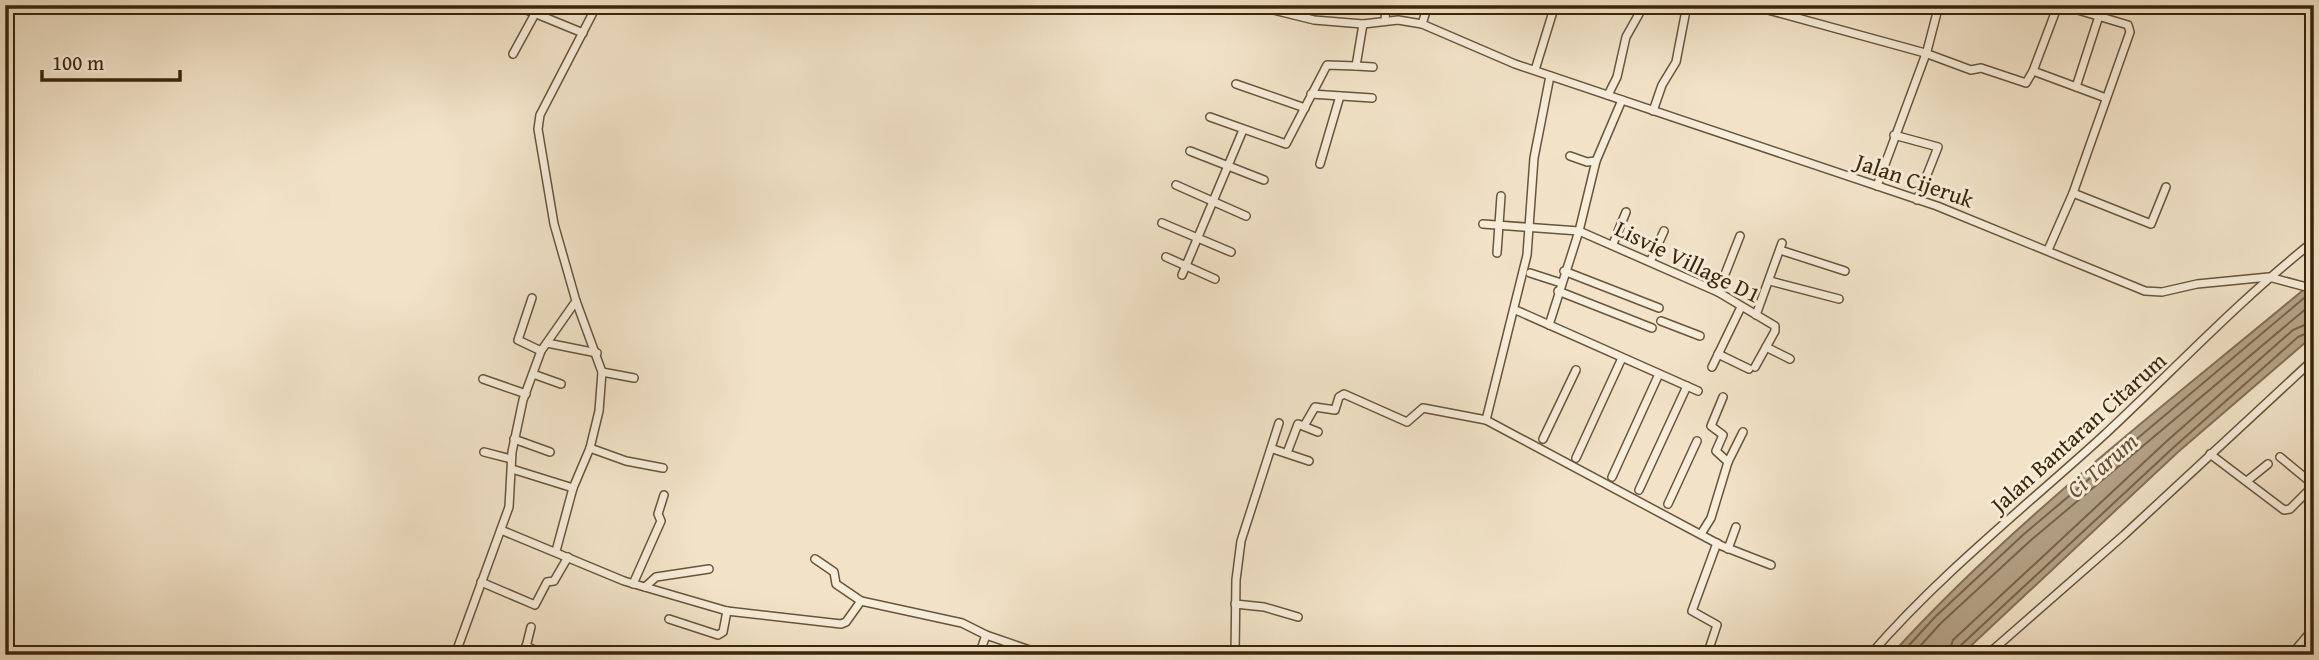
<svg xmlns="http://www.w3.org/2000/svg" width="2319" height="660" font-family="'Gentium Book Plus',serif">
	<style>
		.water { fill: #b4a287; stroke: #847055; stroke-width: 2 }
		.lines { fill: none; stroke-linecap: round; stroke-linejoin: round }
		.shore { stroke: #786448; stroke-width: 2 }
		.street-casing { stroke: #695439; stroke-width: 10 }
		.street { stroke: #f7eddb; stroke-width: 7 }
		.labels { text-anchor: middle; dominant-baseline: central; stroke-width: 6; stroke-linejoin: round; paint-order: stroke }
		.street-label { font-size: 23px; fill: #3b2509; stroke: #f7eddb }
		.water-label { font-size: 24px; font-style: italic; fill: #655135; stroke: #f7eddb }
	</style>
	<rect width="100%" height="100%" fill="#f2e3c8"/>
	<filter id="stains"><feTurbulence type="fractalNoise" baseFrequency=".00286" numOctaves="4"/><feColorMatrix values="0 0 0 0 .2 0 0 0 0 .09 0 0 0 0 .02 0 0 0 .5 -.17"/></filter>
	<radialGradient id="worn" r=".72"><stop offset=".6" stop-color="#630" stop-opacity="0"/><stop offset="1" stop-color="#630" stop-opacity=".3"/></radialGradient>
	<path class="water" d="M2314,281V335L2178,452L1961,655H1891C2015,518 2172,400 2314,281Z"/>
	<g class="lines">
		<g class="shore">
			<polyline points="1900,655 1935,617 2024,534 2310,293"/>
			<polyline points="1912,655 1941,623 2030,541 2314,302"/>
			<polyline points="1948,655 1953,640 2168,440 2293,330 2314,321"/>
			<polyline points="1956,655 1959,647 2174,447 2298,337 2314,330"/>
		</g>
		<defs>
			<g id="street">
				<polyline points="1253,5 1314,20 1363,24 1398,20 1422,24 1515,64 1937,206 2145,291 2162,292 2197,284 2269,277 2314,289"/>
				<polyline points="1750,5 1925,53 1971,70 1981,68 2026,83 2033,71"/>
				<polyline points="2058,5 2033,71 2106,98"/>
				<polyline points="517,6 583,33"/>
				<polyline points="1385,21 1386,5"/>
				<polyline points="1422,24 1428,5"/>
				<polyline points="513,54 536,12"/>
				<polyline points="1356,66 1373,67"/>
				<polyline points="1535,70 1555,5"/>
				<polyline points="1236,84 1305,108"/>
				<polyline points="2076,87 2099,16"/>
				<polyline points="1311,94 1372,98"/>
				<polyline points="1608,95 1617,77 1626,37 1644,5"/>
				<polyline points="1653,111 1662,85 1676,62 1687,5"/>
				<polyline points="1210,117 1286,144 1327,65 1356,66 1363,24"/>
				<polyline points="1894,135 1938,147 1917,200"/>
				<polyline points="1190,151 1264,180"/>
				<polyline points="1570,156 1587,162 1596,161"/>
				<polyline points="1320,164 1340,96"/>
				<polyline points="1176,185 1246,216"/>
				<polyline points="1877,186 1927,51 1939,5"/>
				<polyline points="2073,193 2151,224 2166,187"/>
				<polyline points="1162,223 1231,252"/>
				<polyline points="1483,224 1579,231 1718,292 1775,326 1775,331 1755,367"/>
				<polyline points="1613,244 1626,212"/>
				<polyline points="1780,250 1845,271"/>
				<polyline points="2048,250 2073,193 2130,32 2128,25 2061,5"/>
				<polyline points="1497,253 1501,196"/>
				<polyline points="1166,257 1215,279"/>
				<polyline points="1651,260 1664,231"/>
				<polyline points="1564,271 1659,308"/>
				<polyline points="1530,273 1561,283"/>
				<polyline points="1182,275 1243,130"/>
				<polyline points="1770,281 1839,299"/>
				<polyline points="1558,291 1652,328"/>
				<polyline points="1718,292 1740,236"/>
				<polyline points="532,298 518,340 541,351"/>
				<polyline points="1518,311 1698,391"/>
				<polyline points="1756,315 1782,243"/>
				<polyline points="1661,321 1700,336"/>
				<polyline points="1549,325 1579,231 1596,161 1622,100"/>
				<polyline points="547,343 597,353"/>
				<polyline points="1766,347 1790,359"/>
				<polyline points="1718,354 1749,369"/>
				<polyline points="1712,367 1741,307"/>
				<polyline points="602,372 634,378"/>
				<polyline points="533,374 561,384"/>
				<polyline points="483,379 526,394"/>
				<polyline points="1486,420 1527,255 1534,158 1550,76"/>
				<polyline points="1304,426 1315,407 1335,410 1339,397 1344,394 1407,422 1423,408 1486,420 1722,546 1771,565"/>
				<polyline points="514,439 550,452"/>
				<polyline points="1543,439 1576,370"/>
				<polyline points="590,448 626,461 663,468"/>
				<polyline points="1273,449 1309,461"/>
				<polyline points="484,452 511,459"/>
				<polyline points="1287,453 1298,424 1318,432"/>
				<polyline points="2210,454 2284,510 2290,509 2314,485"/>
				<polyline points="2280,457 2314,485"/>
				<polyline points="1576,458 1622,358"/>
				<polyline points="1728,462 1743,432"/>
				<polyline points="512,469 573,488"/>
				<polyline points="1612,477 1659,374"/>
				<polyline points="2247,481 2268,464"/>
				<polyline points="1639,490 1687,386"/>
				<polyline points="1668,504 1697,441"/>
				<polyline points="501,530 624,581 727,611 841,624 846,622 861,601"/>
				<polyline points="1701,534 1711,518 1728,462 1716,451 1723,435 1711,426 1723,397"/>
				<polyline points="1728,549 1736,527"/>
				<polyline points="556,551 573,488 590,448 599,411 602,372 576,301"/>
				<polyline points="815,559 834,572 836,584 861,601 962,623 986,635 1044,655"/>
				<polyline points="481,582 535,605 547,582 554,581 568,557"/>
				<polyline points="633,584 661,521 658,514 664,495"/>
				<polyline points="645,587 656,577 709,569"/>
				<polyline points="1235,604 1264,607 1298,617"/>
				<polyline points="669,619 718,635 723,632 727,611"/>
				<polyline points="526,646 545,655"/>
				<polyline points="455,655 509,507 512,452 523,400 541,351 576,301 554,224 538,129 540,115 597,5"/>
				<polyline points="524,655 531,627"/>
				<polyline points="979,655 986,635"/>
				<polyline points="1235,655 1236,580 1241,541 1279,423"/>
				<polyline points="1711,655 1709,649 1717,625 1692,611 1717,543"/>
				<polyline points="1757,655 1758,653"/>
				<path d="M1870,655C1940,574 2024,508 2103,436C2173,371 2239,300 2314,241"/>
				<polyline points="1987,655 2124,535 2314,359"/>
				<polyline points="2291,655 2314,628"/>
			</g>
		</defs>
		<use href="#street" class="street-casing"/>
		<use href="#street" class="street"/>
	</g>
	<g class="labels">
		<g class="street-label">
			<text transform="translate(1915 180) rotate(19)">Jalan Cijeruk</text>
			<text transform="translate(1688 261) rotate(26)">Lisvie Village D1</text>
			<text transform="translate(2078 432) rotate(-42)">Jalan Bantaran Citarum</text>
		</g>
		<g class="water-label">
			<text transform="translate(2102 465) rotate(-41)">Ci Tarum</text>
		</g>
	</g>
	<rect width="2319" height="660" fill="none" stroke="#f2e3c8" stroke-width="28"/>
	<rect x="7" y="7" width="2305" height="646" fill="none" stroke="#3b2509" stroke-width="3.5"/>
	<rect x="14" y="14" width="2291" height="632" fill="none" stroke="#3b2509" stroke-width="2"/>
	<path d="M42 70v10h138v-10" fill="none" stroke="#3b2509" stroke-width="3.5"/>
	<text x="52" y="70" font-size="21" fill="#3b2509" stroke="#f7eddb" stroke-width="5" paint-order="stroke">100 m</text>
	<rect width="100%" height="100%" filter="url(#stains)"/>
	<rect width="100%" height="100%" fill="url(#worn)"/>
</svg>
